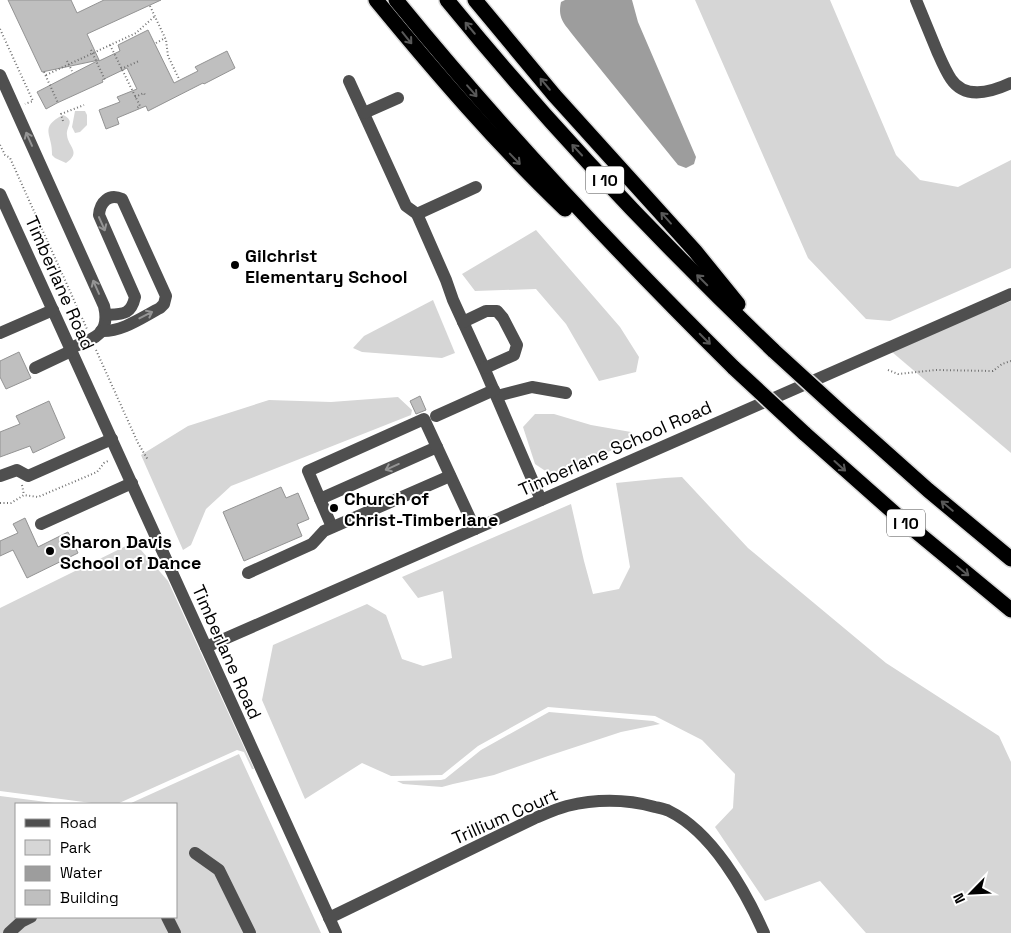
<svg xmlns="http://www.w3.org/2000/svg" width="1011" height="933" font-family="'Space Grotesk',sans-serif">
	<style>
		.green { fill: #d6d6d6 }
		.water { fill: #9d9d9d }
		.building { fill: #bfbfbf; stroke: #939393 }
		.lines { fill: none; stroke-linecap: round; stroke-linejoin: round }
		.highway-casing { stroke: #dbdbdb; stroke-width: 18 }
		.path { stroke: #717171; stroke-width: 2; stroke-dasharray: 1 2.5; stroke-linecap: butt }
		.minor { stroke: #4f4f4f; stroke-width: 12 }
		.highway { stroke: #000; stroke-width: 15 }
		.highway-bridge-casing { stroke: #dbdbdb; stroke-width: 18; stroke-linecap: butt }
		.highway-bridge { stroke: #000; stroke-width: 15 }
		.oneway { stroke: #595959 }
		.oneway2 { stroke: #959595 }
		.poi-dot { fill: #000; stroke: #fff; stroke-width: 2 }
		.labels { text-anchor: middle; dominant-baseline: central; stroke-width: 4; stroke-linejoin: round; paint-order: stroke }
		.shield { fill: #fff; stroke: #4c4c4c; stroke-width: 1 }
		.shield-label { font-size: 16px; font-weight: bold; fill: #000 }
		.poi-label { font-size: 18px; font-weight: bold; fill: #000; stroke: #fff; text-anchor: start }
		.street-label { font-size: 18px; fill: #000; stroke: #fff }
	</style>
	<rect width="100%" height="100%" fill="#fff"/>
	<g class="green">
		<polygon points="695,0 830,0 896,155 920,180 958,187 1011,160 1011,268 890,321 866,319 808,258"/>
		<polygon points="75,111 85,111 87,115 87,125 80,132 75,133 72,127"/>
		<path d="M63,115C76,121 66,126 67,135C68,147 82,152 66,163L55,158L52,155C53,134 38,128 63,115Z"/>
		<polygon points="536,230 620,327 639,357 636,372 599,381 566,324 536,289 475,291 462,274"/>
		<polygon points="433,300 455,353 442,358 362,352 353,348 364,336"/>
		<polygon points="1011,301 1011,453 892,352 903,345"/>
		<polygon points="398,397 412,410 411,415 231,486 206,509 191,545 183,550 141,455 188,426 269,400 331,402"/>
		<polygon points="535,414 554,414 591,425 631,432 626,444 553,476 535,464 523,427"/>
		<polygon points="682,477 748,548 886,663 999,736 1011,762 1011,933 866,933 820,881 765,901 715,827 733,808 735,774 702,740 655,716 548,707 478,746 442,775 391,776 362,763 305,799 262,700 273,645 367,604 386,615 402,659 423,666 452,658 443,591 418,598 402,577 571,504 584,561 593,594 619,589 630,567 616,483 665,478"/>
		<polygon points="134,542 168,581 254,769 252,769 244,752 237,750 117,804 99,804 0,791 0,608"/>
		<polygon points="549,712 653,721 660,724 621,732 548,756 494,775 453,784 442,787 403,784 397,781 441,780 445,779 481,750"/>
		<polygon points="239,754 321,933 0,933 0,796 62,804 16,804 16,917 176,917 176,804 129,804"/>
	</g>
	<path class="water" d="M565,0H632L638,22L696,157L694,164L686,168L678,165L576,39C566,25 557,20 561,2Z"/>
	<g class="building">
		<polygon points="8,0 71,0 77,13 104,0 161,0 87,34 99,60 42,72"/>
		<polygon points="148,30 174,83 198,71 195,67 227,51 235,68 204,84 203,83 148,111 146,106 117,118 119,124 106,129 99,110 120,102 117,97 137,89 127,68 102,80 103,82 57,103 46,109 37,92 99,60 99,61 120,51 118,45"/>
		<polygon points="19,352 31,378 6,389 0,377 0,361"/>
		<polygon points="420,396 426,410 416,414 410,401"/>
		<polygon points="49,401 65,438 33,453 30,446 0,457 0,432 20,424 16,416"/>
		<polygon points="281,487 286,498 298,493 309,519 297,524 302,536 244,561 223,512"/>
		<polygon points="25,518 38,547 68,532 78,553 27,578 13,550 0,556 0,541 18,533 13,524"/>
	</g>
	<g class="lines">
		<defs>
			<g id="highway">
				<path d="M376,0C436,73 497,144 565,209"/>
				<path d="M396,0C502,130 615,250 734,368"/>
				<path d="M447,0C548,124 658,240 774,351"/>
				<polyline points="475,0 554,95 695,251 738,304"/>
				<polyline points="844,415 928,490 1011,559"/>
				<polyline points="804,433 901,519 1011,610"/>
			</g>
		</defs>
		<use href="#highway" class="highway-casing"/>
		<g class="path">
			<polyline points="150,6 166,40 168,56 179,79"/>
			<polyline points="0,29 33,101 25,104"/>
			<polyline points="156,43 165,38"/>
			<polyline points="110,45 140,106 137,108"/>
			<polyline points="91,50 105,80"/>
			<polyline points="67,61 72,71"/>
			<polyline points="121,69 139,61"/>
			<polyline points="44,72 58,103"/>
			<polyline points="46,75 136,33 155,16"/>
			<polyline points="135,97 144,93 145,95"/>
			<polyline points="63,121 61,114 84,105"/>
			<polyline points="0,145 5,155 10,158 87,329"/>
			<polyline points="96,350 138,443 148,460"/>
			<polyline points="888,370 898,374 936,370 993,371 1002,364 1011,361"/>
			<polyline points="22,485 24,495"/>
			<polyline points="0,503 11,503 24,495 38,497 97,472 104,463 108,461"/>
		</g>
		<g class="minor">
			<path d="M916,0C923,17 930,34 937,51C941,60 945,70 951,79C965,100 992,92 1011,83"/>
			<path d="M0,75L104,306C111,335 93,339 70,348"/>
			<polyline points="349,81 406,206 417,214 446,280 453,300 485,370 541,500"/>
			<polyline points="364,113 398,98"/>
			<polyline points="0,194 336,933"/>
			<polyline points="417,214 476,187"/>
			<polyline points="463,322 486,311 497,311 503,318 517,345 514,355 485,368"/>
			<path d="M101,331C122,332 141,318 160,308L164,304L166,296L122,199C109,193 100,202 99,215L135,297C131,315 123,314 106,315"/>
			<polyline points="0,333 53,310"/>
			<polyline points="35,368 71,351"/>
			<polyline points="497,396 532,387 566,393"/>
			<polyline points="436,416 494,390"/>
			<polyline points="0,476 17,470 28,476 112,439"/>
			<polyline points="320,499 437,447"/>
			<polyline points="41,524 132,483"/>
			<polyline points="332,527 308,471 424,419 475,529"/>
			<polyline points="248,573 312,544 324,531 450,476"/>
			<polyline points="206,647 1011,294"/>
			<polyline points="195,853 219,870 250,933"/>
			<polyline points="167,917 175,933"/>
			<path d="M329,918L535,818C545,814 556,809 567,806C596,799 626,799 655,807C659,808 665,809 669,811C712,832 745,890 764,933"/>
			<polyline points="9,933 21,922 31,917"/>
		</g>
		<use href="#highway" class="highway"/>
		<defs>
			<g id="highway-bridge">
				<polyline points="774,351 844,415"/>
				<polyline points="734,368 804,433"/>
			</g>
		</defs>
		<use href="#highway-bridge" class="highway-bridge-casing"/>
		<use href="#highway-bridge" class="highway-bridge"/>
	</g>
	<defs><path id="oneway-shaft" d="M-6 0H5M1.5-3L5.5 0L1.5 3" fill="none" stroke-width="1.6" stroke-linecap="round" stroke-linejoin="round" transform="scale(1.25)"/></defs>
	<g class="oneway">
		<use href="#oneway-shaft" transform="translate(470 28) rotate(-130)"/>
		<use href="#oneway-shaft" transform="translate(407 38) rotate(51)"/>
		<use href="#oneway-shaft" transform="translate(545 84) rotate(-130)"/>
		<use href="#oneway-shaft" transform="translate(472 91) rotate(49)"/>
		<use href="#oneway-shaft" transform="translate(577 150) rotate(-133)"/>
		<use href="#oneway-shaft" transform="translate(515 159) rotate(46)"/>
		<use href="#oneway-shaft" transform="translate(666 218) rotate(-132)"/>
		<use href="#oneway-shaft" transform="translate(702 280) rotate(-135)"/>
		<use href="#oneway-shaft" transform="translate(705 339) rotate(45)"/>
		<use href="#oneway-shaft" transform="translate(840 466) rotate(42)"/>
		<use href="#oneway-shaft" transform="translate(947 506) rotate(-140)"/>
		<use href="#oneway-shaft" transform="translate(963 571) rotate(39)"/>
	</g>
	<g class="oneway2">
		<use href="#oneway-shaft" transform="translate(29 139) rotate(-114)"/>
		<use href="#oneway-shaft" transform="translate(102 224) rotate(66)"/>
		<use href="#oneway-shaft" transform="translate(96 287) rotate(-114)"/>
		<use href="#oneway-shaft" transform="translate(146 315) rotate(-27)"/>
		<use href="#oneway-shaft" transform="translate(392 467) rotate(156)"/>
	</g>
	<g class="poi-dot">
		<circle cx="235" cy="265" r="5"/>
		<circle cx="334" cy="508" r="5"/>
		<circle cx="50" cy="551" r="5"/>
	</g>
	<g class="labels">
		<g class="shield">
			<rect x="586" y="166.5" width="38" height="27" rx="4"/>
			<rect x="887" y="509.5" width="38" height="27" rx="4"/>
		</g>
		<g class="shield-label">
			<text x="605" y="180">I 10</text>
			<text x="906" y="523">I 10</text>
		</g>
		<g class="poi-label">
			<text x="245" y="255">Gilchrist<tspan x="245" dy="21">Elementary School</tspan></text>
			<text x="344" y="498">Church of<tspan x="344" dy="21">Christ-Timberlane</tspan></text>
			<text x="60" y="541">Sharon Davis<tspan x="60" dy="21">School of Dance</tspan></text>
		</g>
		<g class="street-label">
			<text transform="translate(60 283) rotate(66)">Timberlane Road</text>
			<text transform="translate(615 448) rotate(-24)">Timberlane School Road</text>
			<text transform="translate(227 652) rotate(66)">Timberlane Road</text>
			<text transform="translate(505 816) rotate(-24)">Trillium Court</text>
		</g>
	</g>
	<rect x="15" y="803" width="162" height="115" fill="#ffffff" stroke="#999999"/>
	<rect x="25" y="819" width="25" height="8" fill="#4f4f4f" stroke="#999999"/>
	<text x="60" y="828" font-size="15" fill="#000000">Road</text>
	<rect x="25" y="840" width="25" height="15" fill="#d6d6d6" stroke="#999999"/>
	<text x="60" y="853" font-size="15" fill="#000000">Park</text>
	<rect x="25" y="866" width="25" height="15" fill="#9d9d9d" stroke="#999999"/>
	<text x="60" y="878" font-size="15" fill="#000000">Water</text>
	<rect x="25" y="890" width="25" height="15" fill="#bfbfbf" stroke="#999999"/>
	<text x="60" y="903" font-size="15" fill="#000000">Building</text>
	<g transform="translate(971 893) rotate(246)" stroke="#ffffff" stroke-width="4" paint-order="stroke">
	<path d="M0-4L9 19L0 12L-9 19Z" fill="#000000"/>
	<text y="-8" font-size="14" font-weight="bold" text-anchor="middle" fill="#000000">N</text>
	</g>
</svg>
